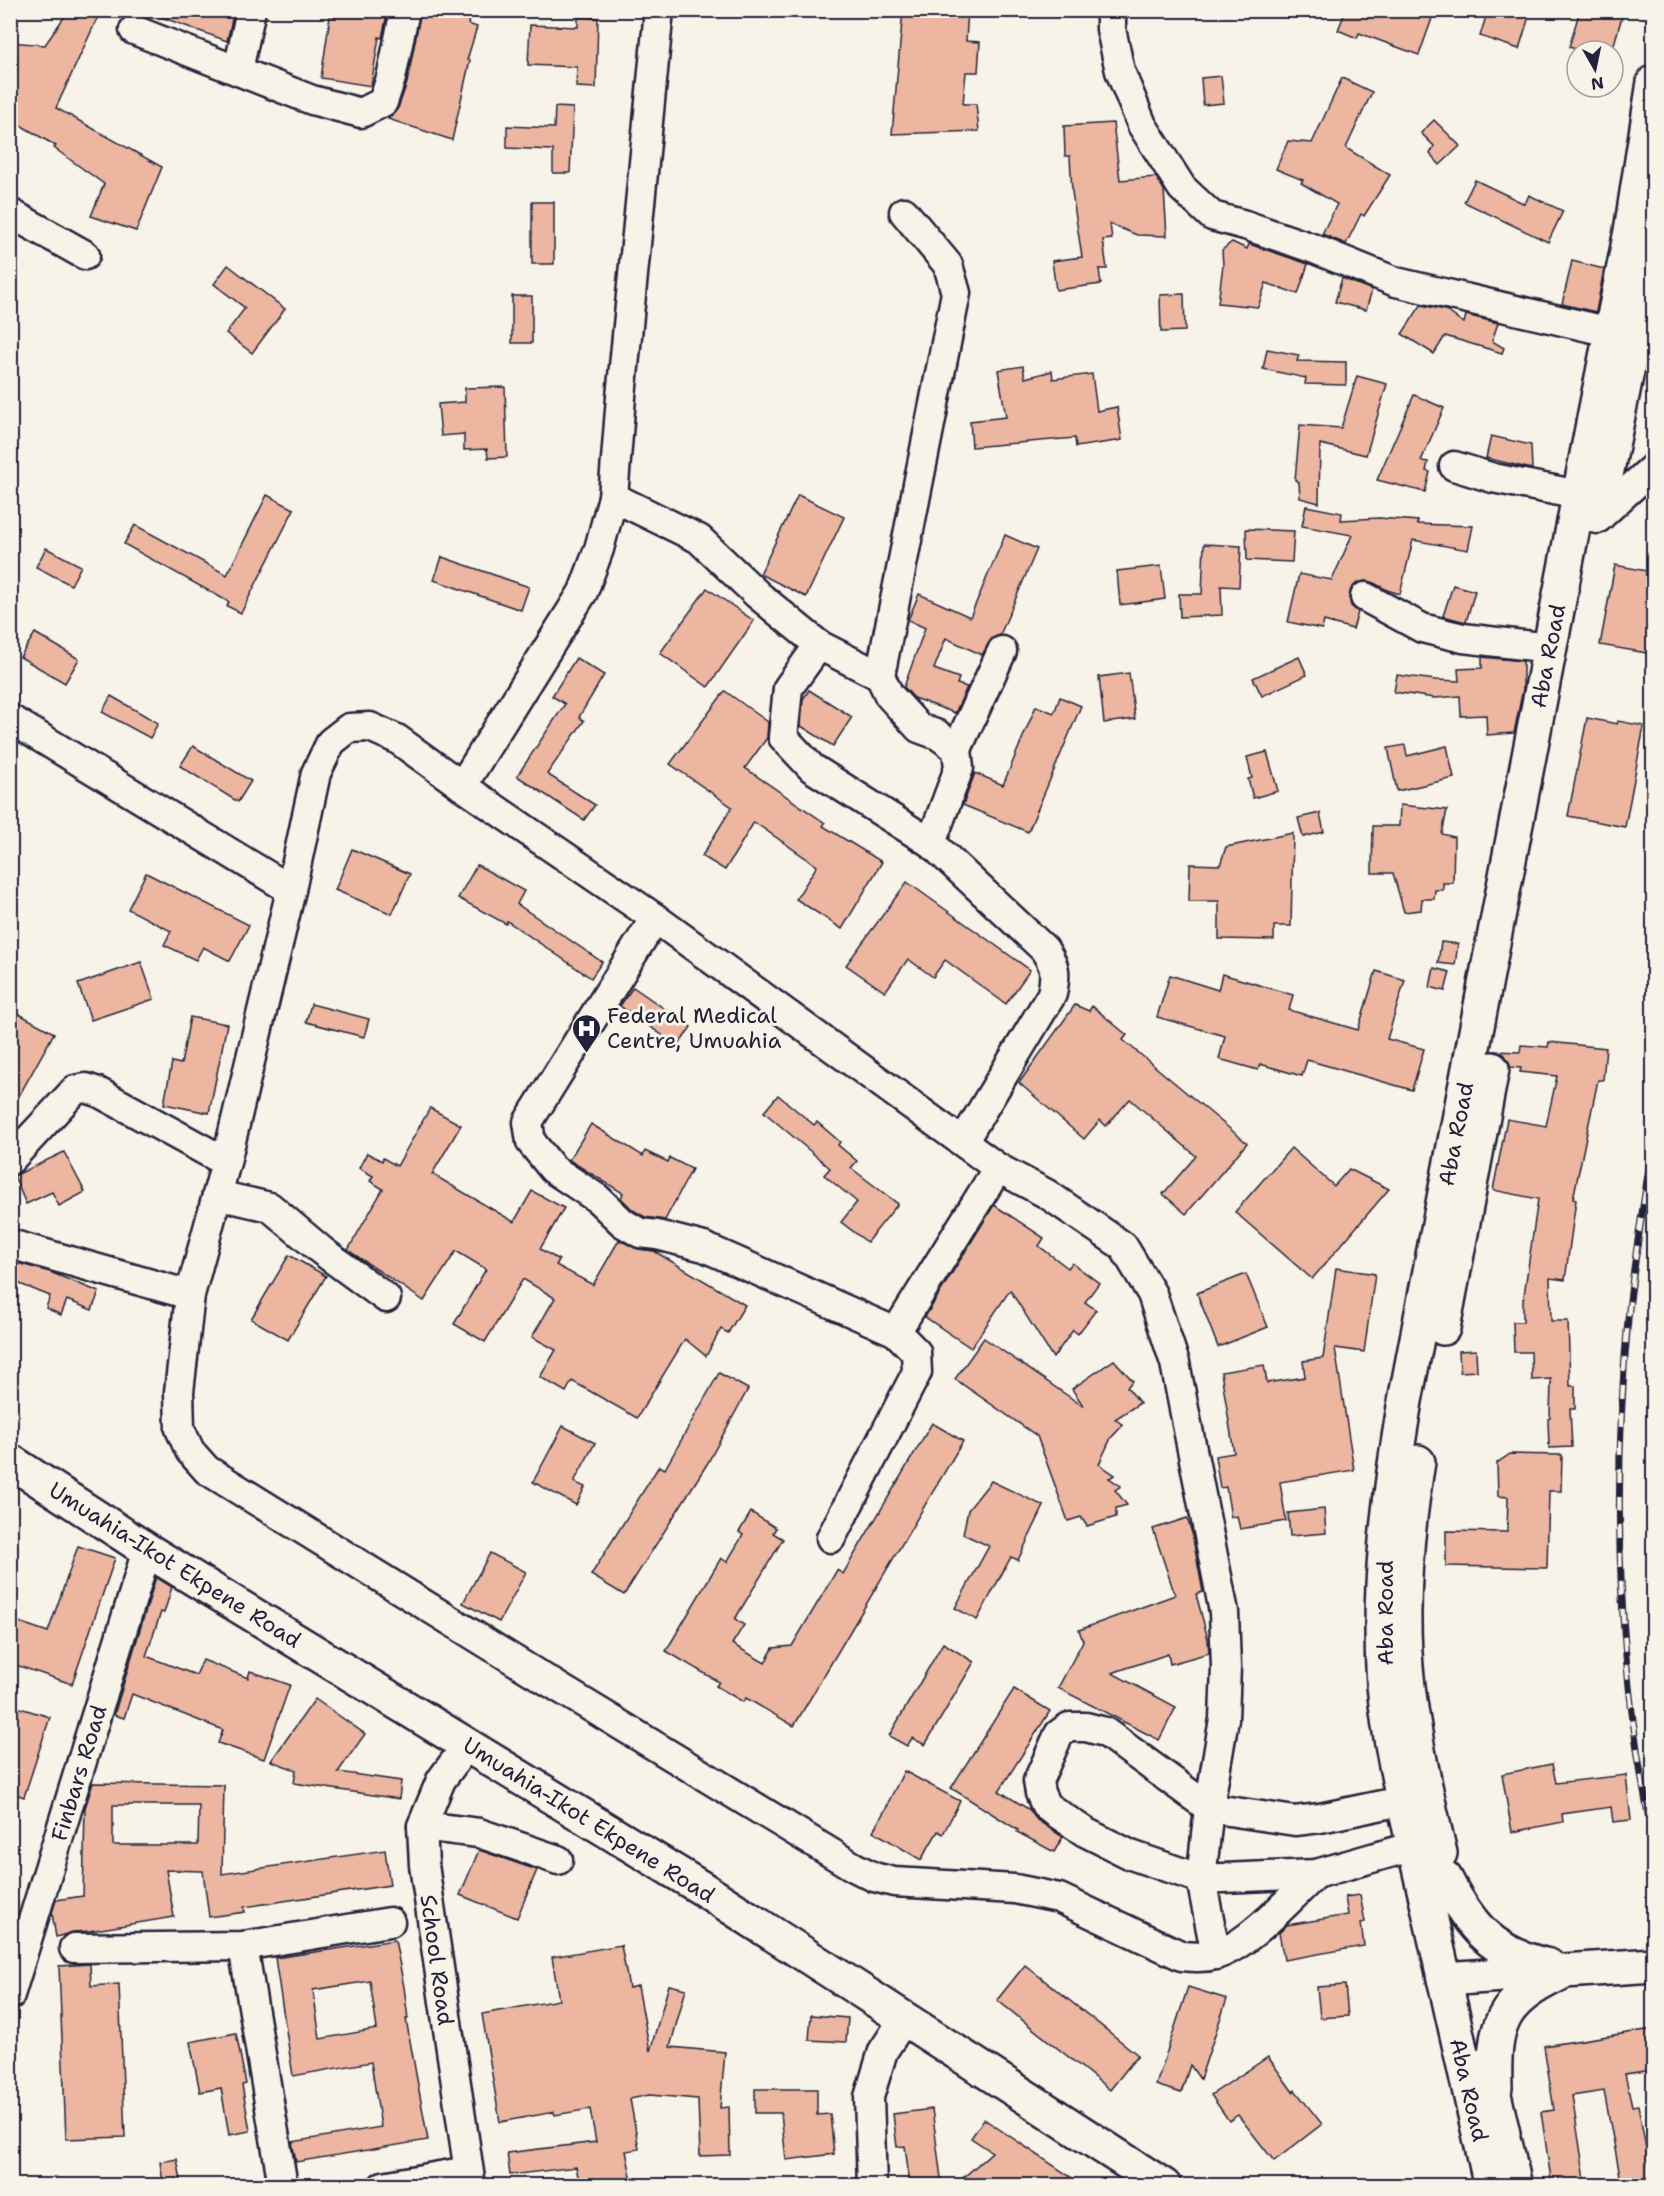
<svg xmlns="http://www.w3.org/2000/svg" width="1664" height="2196" font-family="'Shantell Sans',sans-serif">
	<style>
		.building { fill: #ecb6a1; stroke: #22223b; stroke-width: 1.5; fill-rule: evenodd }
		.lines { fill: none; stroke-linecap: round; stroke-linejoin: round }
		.minor-casing { stroke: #22223b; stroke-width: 33 }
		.major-casing { stroke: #22223b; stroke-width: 38 }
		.minor { stroke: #f7f3e8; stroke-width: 28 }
		.major { stroke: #f7f3e8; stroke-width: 33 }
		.rail-casing { stroke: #22223b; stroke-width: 7 }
		.rail { stroke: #f7f3e8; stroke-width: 4.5; stroke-dasharray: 14; stroke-linecap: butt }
		.labels { text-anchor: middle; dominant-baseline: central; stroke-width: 6; stroke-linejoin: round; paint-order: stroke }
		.street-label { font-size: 22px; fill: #22223b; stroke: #f7f3e8 }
		.poi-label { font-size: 22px; fill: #22223b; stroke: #f7f3e8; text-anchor: start }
	</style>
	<rect width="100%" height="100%" fill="#f7f3e8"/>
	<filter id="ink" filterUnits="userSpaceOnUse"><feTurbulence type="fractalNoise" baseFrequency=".0167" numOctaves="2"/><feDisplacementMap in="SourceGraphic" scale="12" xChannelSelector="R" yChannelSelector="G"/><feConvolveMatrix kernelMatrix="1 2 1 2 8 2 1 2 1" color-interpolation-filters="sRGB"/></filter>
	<g filter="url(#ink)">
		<g class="building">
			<polygon points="69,10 101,10 56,108 162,167 136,231 91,216 104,184 54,148 56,146 10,119 10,42 45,45"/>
			<polygon points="150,10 219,10 233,15 227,41 150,13"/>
			<polygon points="331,10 388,10 382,38 379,37 371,86 321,78"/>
			<polygon points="421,10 471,10 468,24 477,27 467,60 470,60 452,140 388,119 398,108 407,83"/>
			<polygon points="903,10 968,10 966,41 980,42 978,72 966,72 963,104 976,104 979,131 892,134"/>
			<polygon points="1346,10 1435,10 1419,55 1359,33 1357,38 1338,30"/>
			<polygon points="1488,10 1531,10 1519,49 1480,36"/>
			<polygon points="1580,10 1624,10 1612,51 1582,51 1569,47"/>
			<polygon points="578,17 598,18 596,88 576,87 577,67 528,65 530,25 578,27"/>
			<polygon points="1221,76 1224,103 1203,105 1201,78"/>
			<polygon points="1342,78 1372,92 1346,148 1390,175 1364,216 1361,214 1346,244 1322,234 1337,204 1301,183 1303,180 1276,169 1288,141 1312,143"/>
			<polygon points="555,107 573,108 570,173 553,173 553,150 507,148 507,126 554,128"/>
			<polygon points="1434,120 1460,146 1440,165 1430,154 1434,146 1421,133"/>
			<polygon points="1113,123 1120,180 1156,177 1164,190 1167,236 1137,235 1110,224 1112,239 1103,240 1107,269 1099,269 1101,284 1056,290 1052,261 1082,257 1072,192 1070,156 1065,156 1064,126"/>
			<polygon points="1475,180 1525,204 1529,195 1563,211 1548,242 1464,202"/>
			<rect x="532" y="202" width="22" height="62"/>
			<polygon points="1232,242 1247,249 1249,244 1308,264 1298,294 1266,283 1258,307 1218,303 1223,265 1222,250"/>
			<polygon points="1572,261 1604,269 1596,312 1562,304"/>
			<polygon points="228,265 285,309 252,353 226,333 245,308 214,284"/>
			<polygon points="1342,278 1372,290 1366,310 1335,302"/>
			<polygon points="1184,294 1185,331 1161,332 1160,295"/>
			<rect x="512" y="296" width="20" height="47"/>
			<polygon points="1421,305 1445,310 1464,323 1466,315 1498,323 1492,341 1504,348 1502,353 1445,336 1434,354 1402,334"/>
			<polygon points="1267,349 1299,355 1297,361 1346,362 1346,385 1305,384 1306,378 1263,369"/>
			<polygon points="1023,366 1025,378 1052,371 1053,379 1092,374 1097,411 1117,407 1122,440 1076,447 1075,438 972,447 970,421 1006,417 998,370"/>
			<polygon points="1357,376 1387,384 1366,455 1320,444 1319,503 1300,498 1299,482 1295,480 1300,425 1341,428"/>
			<polygon points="505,387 507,457 488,458 487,449 464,450 464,434 441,436 438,404 465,402 465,388"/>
			<polygon points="1414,395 1444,408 1421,461 1428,462 1426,471 1430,472 1425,492 1377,480"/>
			<polygon points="1491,436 1531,445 1532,469 1486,458"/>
			<polygon points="267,495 294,509 241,613 227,606 229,602 124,544 135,525 227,575"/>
			<polygon points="798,495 844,517 806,597 760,574"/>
			<polygon points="1306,506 1342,513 1341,520 1379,518 1418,521 1417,524 1473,526 1468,550 1413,540 1400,594 1387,590 1372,582 1365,581 1357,583 1351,589 1349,597 1351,606 1358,612 1353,629 1324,621 1322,629 1288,622 1299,574 1332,580 1352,535 1302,526"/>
			<polygon points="1246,529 1294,531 1292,562 1247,560"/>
			<polygon points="1005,535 1037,549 1000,635 992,638 982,655 946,638 934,669 959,678 957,684 967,687 955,713 914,698 904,687 925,628 908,620 919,594 970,617"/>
			<polygon points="1204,544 1241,546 1239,587 1221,586 1222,615 1180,617 1179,594 1202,594"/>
			<polygon points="46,548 81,566 71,585 36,567"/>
			<polygon points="442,557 529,587 521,610 434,580"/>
			<polygon points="1615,565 1647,571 1646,580 1653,581 1653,654 1600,645"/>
			<polygon points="1161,566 1165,599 1120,605 1117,571"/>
			<polygon points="1453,585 1475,591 1466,622 1443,616"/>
			<polygon points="707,588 754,621 708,687 660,653"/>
			<polygon points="35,633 79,659 65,683 20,657"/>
			<polygon points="1299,657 1307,675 1262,696 1253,678"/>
			<polygon points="1482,657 1523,661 1523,689 1514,733 1487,735 1486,715 1461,716 1460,696 1435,698 1394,692 1397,675 1436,680 1459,681 1458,669 1482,668"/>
			<polygon points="576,658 604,675 579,717 584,721 547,774 595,805 584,820 517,776 565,704 552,696"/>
			<polygon points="1129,673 1135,719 1104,723 1099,677"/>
			<polygon points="809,690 852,717 833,746 801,726 803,699"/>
			<polygon points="725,691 768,722 767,738 745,768 825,823 823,826 882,862 842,929 796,899 817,866 754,822 725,870 702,856 732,807 670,764"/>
			<polygon points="111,696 158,723 150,738 102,712"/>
			<polygon points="1060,697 1081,706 1028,832 963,805 975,773 1003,785 1036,706 1054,713"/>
			<polygon points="1587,718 1617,724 1618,721 1644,726 1625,827 1568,816"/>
			<polygon points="1405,745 1407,756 1447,746 1454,778 1397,791 1388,748"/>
			<polygon points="193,746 251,781 238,802 180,766"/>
			<polygon points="1267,752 1278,791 1253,798 1248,779 1252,778 1247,757"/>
			<polygon points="1400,805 1447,810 1442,834 1454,837 1453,883 1443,883 1443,890 1435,890 1434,899 1422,899 1421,910 1404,912 1393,873 1372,873 1373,826 1399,826"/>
			<polygon points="1320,813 1324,832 1303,837 1298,818"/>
			<polygon points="1293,833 1291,926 1274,926 1274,940 1219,939 1219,901 1189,901 1190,864 1220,865 1226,847"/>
			<polygon points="352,849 410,874 392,914 335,890"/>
			<polygon points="477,865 524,891 517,904 602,962 591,978 507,921 506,924 458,898"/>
			<polygon points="146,873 249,925 230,961 203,947 196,960 164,945 171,931 128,909"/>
			<polygon points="907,882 1030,970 1006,1004 945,960 933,977 908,959 885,992 846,965"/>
			<polygon points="1441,942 1458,944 1455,965 1438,963"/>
			<polygon points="141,962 154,999 91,1020 78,984"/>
			<polygon points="1434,968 1450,972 1445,991 1430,987"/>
			<polygon points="1376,971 1405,980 1387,1039 1424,1049 1412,1090 1307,1060 1302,1076 1260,1064 1258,1070 1219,1059 1225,1036 1157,1017 1170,975 1218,990 1222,974 1293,995 1289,1010 1358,1030"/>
			<polygon points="633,987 691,1027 678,1046 620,1006"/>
			<polygon points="311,1004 369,1019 364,1037 306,1022"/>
			<polygon points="1075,1005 1089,1011 1092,1006 1127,1035 1123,1040 1247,1143 1186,1214 1163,1194 1196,1156 1130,1099 1106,1126 1100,1120 1084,1139 1019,1083"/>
			<polygon points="10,1009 54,1033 10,1112"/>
			<polygon points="190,1017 227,1024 209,1113 164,1104 172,1062 181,1064"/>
			<polygon points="1549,1042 1606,1048 1603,1080 1598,1080 1573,1199 1576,1200 1565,1280 1550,1278 1551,1321 1568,1321 1570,1386 1575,1386 1575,1409 1570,1409 1572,1447 1549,1448 1548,1419 1550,1418 1551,1379 1532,1380 1531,1352 1514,1352 1513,1322 1523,1322 1523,1302 1538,1199 1493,1190 1507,1119 1546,1126 1557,1076 1520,1072 1521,1068 1510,1067 1509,1062 1504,1054 1491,1051 1520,1052 1521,1045 1548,1047"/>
			<polygon points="778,1095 814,1125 817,1122 840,1142 838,1145 857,1161 851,1168 898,1204 867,1242 841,1222 857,1202 824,1175 830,1168 764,1112"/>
			<polygon points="430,1108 461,1125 432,1174 514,1222 532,1191 564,1208 540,1249 559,1260 556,1265 593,1285 619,1240 638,1249 654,1251 745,1305 728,1333 721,1329 706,1356 685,1339 637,1418 572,1381 566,1392 540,1377 556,1350 532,1337 555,1298 523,1279 485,1342 454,1324 486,1269 456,1251 424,1301 348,1250 383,1189 370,1181 373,1176 359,1168 367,1153 382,1161 383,1158 397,1166"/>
			<polygon points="591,1124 643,1156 645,1151 668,1162 670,1158 692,1169 665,1220 645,1217 633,1210 621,1198 623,1193 569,1160"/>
			<polygon points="1291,1148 1334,1186 1349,1169 1389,1189 1312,1279 1235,1212"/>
			<polygon points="64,1152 85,1192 59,1206 52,1192 26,1204 14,1176"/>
			<polygon points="994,1205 1044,1238 1039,1246 1068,1268 1072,1263 1099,1283 1085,1302 1096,1310 1078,1334 1073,1330 1053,1358 1010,1290 971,1348 925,1317"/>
			<polygon points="289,1255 326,1276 288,1340 251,1319"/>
			<polygon points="10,1261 50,1272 99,1292 92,1310 67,1300 61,1315 46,1308 50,1296 10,1280"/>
			<polygon points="1336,1268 1375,1274 1364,1352 1335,1348 1354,1470 1280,1482 1286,1521 1240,1529 1237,1516 1231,1517 1226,1487 1220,1488 1215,1456 1234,1453 1221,1372 1264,1365 1267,1383 1305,1377 1303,1361 1323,1358"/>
			<polygon points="1246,1274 1268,1327 1218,1347 1197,1293"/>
			<polygon points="984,1338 1084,1407 1072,1389 1114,1360 1133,1381 1127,1387 1140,1403 1115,1419 1123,1425 1111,1438 1099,1464 1115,1475 1109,1478 1121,1486 1115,1490 1127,1505 1116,1508 1116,1517 1087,1526 1081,1517 1068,1521 1037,1436 955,1379"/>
			<polygon points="1476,1350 1477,1371 1460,1372 1459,1351"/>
			<polygon points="719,1373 748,1389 707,1464 624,1595 591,1575 659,1466 665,1469"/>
			<polygon points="932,1423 963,1441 794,1726 746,1698 743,1702 716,1686 719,1682 666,1651 721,1558 727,1562 743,1535 739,1532 751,1512 776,1528 773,1533 783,1539 735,1619 744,1625 732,1644 765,1663 773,1648 792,1646 837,1570 843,1574"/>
			<polygon points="563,1426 595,1443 574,1482 585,1487 576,1505 533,1482"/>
			<polygon points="1510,1454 1562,1455 1561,1491 1549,1491 1547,1568 1446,1566 1446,1531 1507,1532 1508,1497 1498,1496 1497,1463"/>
			<polygon points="991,1481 1044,1506 1018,1560 1011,1557 977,1620 955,1608 989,1546 963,1534 968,1510"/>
			<polygon points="1324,1509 1326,1533 1290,1536 1288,1513"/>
			<polygon points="1187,1518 1192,1533 1203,1592 1196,1594 1208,1639 1209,1653 1170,1664 1168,1654 1112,1673 1176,1707 1159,1740 1058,1688 1083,1641 1079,1630 1175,1595 1153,1529"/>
			<polygon points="78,1546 115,1558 72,1684 10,1663 10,1619 48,1632"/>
			<polygon points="490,1553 526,1572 499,1622 463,1603"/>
			<polygon points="156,1577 172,1587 164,1613 161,1612 146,1656 196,1675 203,1660 248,1678 250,1671 290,1685 264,1759 218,1743 223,1730 132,1694 124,1718 114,1715"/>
			<polygon points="943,1643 974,1662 925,1745 912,1738 907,1746 889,1736"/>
			<polygon points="1014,1689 1050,1711 999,1791 1030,1810 1037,1820 1063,1837 1054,1852 1017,1832 1018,1830 951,1788"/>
			<polygon points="315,1699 365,1734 338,1772 401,1781 399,1799 294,1783 296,1770 271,1761"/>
			<polygon points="10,1705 50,1717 24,1797 10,1792"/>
			<polygon points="1552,1764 1556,1783 1626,1775 1631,1820 1613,1822 1611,1807 1562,1814 1563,1822 1512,1832 1502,1774"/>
			<polygon points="904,1771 960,1801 943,1834 938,1831 921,1860 873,1831 888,1805 887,1805"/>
			<path d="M93,1783L224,1785L222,1874L385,1850L390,1885L244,1907L245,1912L209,1917L203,1871L166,1870L174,1917L89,1931L73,1932L56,1937L52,1913L56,1900L83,1896L85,1808ZM113,1805H199L198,1845H113Z"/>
			<polygon points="479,1850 537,1870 517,1918 460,1895"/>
			<polygon points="1360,1895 1365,1922 1361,1923 1364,1946 1284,1960 1279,1933 1287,1925 1348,1915 1345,1897"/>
			<path d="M395,1940L404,1987L408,2019H406L428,2140L296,2162L292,2142L381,2127L371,2062L293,2076L275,1958ZM370,1981L377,2029L320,2039L313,1990Z"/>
			<polygon points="621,1945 629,1988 638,1986 650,2051 669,1985 686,1989 670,2047 725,2052 720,2108 729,2107 730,2155 700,2156 698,2099 649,2095 630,2099 639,2149 626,2151 633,2186 580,2186 576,2167 510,2175 507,2153 596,2142 590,2109 555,2115 554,2112 500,2122 482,2014 559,2000 552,1957"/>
			<polygon points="90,1964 91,1986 119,1984 125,2137 66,2139 59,1966"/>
			<polygon points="1025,1965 1138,2055 1110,2090 997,2000"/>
			<polygon points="1345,1985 1348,2016 1320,2018 1317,1987"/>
			<polygon points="1188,1987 1227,1999 1200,2079 1190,2065 1181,2093 1156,2085"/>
			<polygon points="811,2015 848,2018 846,2042 809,2040"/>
			<polygon points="1653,2029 1653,2070 1625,2074 1632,2106 1638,2105 1653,2186 1622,2186 1604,2091 1572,2096 1586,2186 1552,2186 1541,2112 1554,2110 1544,2046"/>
			<polygon points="236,2033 246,2084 242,2085 250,2131 229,2135 221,2088 200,2092 190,2042"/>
			<polygon points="1268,2057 1293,2092 1295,2090 1322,2124 1274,2161 1238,2115 1229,2121 1211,2095"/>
			<polygon points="755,2089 817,2089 817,2115 830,2114 834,2154 786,2160 781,2113 755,2113"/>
			<polygon points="932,2109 942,2186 910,2186 905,2146 897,2147 893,2114"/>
			<polygon points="984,2119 1084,2186 954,2186 992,2152 971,2138"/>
			<polygon points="177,2159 181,2180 163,2183 160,2162"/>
		</g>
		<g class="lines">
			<defs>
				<g id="minor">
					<polyline points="1111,10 1111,29 1120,71 1142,125 1182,188 1212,216 1245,225 1312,248 1396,282 1610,332"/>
					<polyline points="134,30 312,100 361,113 383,102 391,78 405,10"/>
					<polyline points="238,70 251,10"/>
					<path d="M904,212L948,265L956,293L880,676L889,695L919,728L938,735L957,749L959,768L931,843L1044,949C1056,967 1056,973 1052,994L963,1142"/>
					<polyline points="10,213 85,255"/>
					<polyline points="1454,466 1493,478 1579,495"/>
					<polyline points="613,497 699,539 758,595 819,645 880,676"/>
					<polyline points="1597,519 1654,467"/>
					<polyline points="1365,597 1422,628 1463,638 1550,648"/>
					<polyline points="819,645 788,688 783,737 812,768 931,843"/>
					<polyline points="10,719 291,890"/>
					<polyline points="957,749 1002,651"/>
					<polyline points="462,786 583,592 599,549 613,497 621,397 659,10"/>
					<polyline points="655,918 528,1122 531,1142 553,1169 598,1199 623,1223 640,1233 657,1235 704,1247 896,1332 916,1352 917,1372 831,1538"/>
					<polyline points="10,1160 75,1090 86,1088 98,1092 226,1162"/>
					<polyline points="217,1195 270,1207 322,1251 386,1298"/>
					<polyline points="10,1244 190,1295"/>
					<polyline points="896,1332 998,1168"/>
					<polyline points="467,1745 441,1780 422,1826 424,1865 471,2186"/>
					<polyline points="422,1826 479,1833 558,1860"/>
					<polyline points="1414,1846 1316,1874 1201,1879 1131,1855 1085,1832 1046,1806 1040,1793 1038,1781 1059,1734 1069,1727 1086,1727 1105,1732 1209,1808 1295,1821 1320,1818 1425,1796"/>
					<polyline points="243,1946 283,2186"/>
					<polyline points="74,1948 243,1946 390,1922"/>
					<path d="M1216,1955L1201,1879L1209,1808L1224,1719L1226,1667L1224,1612L1175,1363L1152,1294L1123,1246L1047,1194L998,1168L655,918L462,786L397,739L370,727L349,728L331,742L316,773L291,890L226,1162L190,1295L179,1392L180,1429L190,1451L207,1470L530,1670L854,1867L874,1877L894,1882L1015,1889L1059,1898L1182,1956C1193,1957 1204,1958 1215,1955C1248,1946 1290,1898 1316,1874"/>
					<polyline points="10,1995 147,1550"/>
					<polyline points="383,2186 468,2171"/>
					<polyline points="872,2186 869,2097 883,2051 904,2019"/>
				</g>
				<g id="major">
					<polyline points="1598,515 1650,257"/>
					<polyline points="1443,1328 1492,1069"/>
					<polyline points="10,1461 147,1550 703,1889 1164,2186"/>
					<path d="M1418,1462C1406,1534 1399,1613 1408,1686C1415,1743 1427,1798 1440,1853"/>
					<path d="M1445,1878C1470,1927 1493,1954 1549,1966"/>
					<polyline points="1444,1979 1654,1965"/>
					<polyline points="1487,2064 1515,2186"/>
					<path d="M1495,2088C1493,2025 1500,2002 1559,1974"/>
					<path d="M1491,2186C1468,2085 1446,1985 1423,1885C1408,1819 1390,1752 1384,1685C1377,1589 1389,1495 1405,1401L1594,418L1631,231L1654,82"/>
				</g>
			</defs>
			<use href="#minor" class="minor-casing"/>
			<use href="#major" class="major-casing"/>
			<use href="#minor" class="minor"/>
			<use href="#major" class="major"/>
			<defs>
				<path id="rail" d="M1654,1135C1645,1196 1634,1258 1628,1319C1612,1494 1617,1671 1654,1843"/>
			</defs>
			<use href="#rail" class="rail-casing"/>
			<use href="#rail" class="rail"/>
		</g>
	</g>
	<defs>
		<symbol id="hospital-pin" viewBox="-11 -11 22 30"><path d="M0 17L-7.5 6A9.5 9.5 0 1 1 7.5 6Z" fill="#22223b" stroke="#f7f3e8"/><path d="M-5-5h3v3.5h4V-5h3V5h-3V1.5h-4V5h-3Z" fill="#fff"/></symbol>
	</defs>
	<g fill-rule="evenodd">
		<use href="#hospital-pin" x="570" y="1012" width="33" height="45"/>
	</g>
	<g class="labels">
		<g class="street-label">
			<text transform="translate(1548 656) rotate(-79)">Aba Road</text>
			<text transform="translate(1456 1134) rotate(-79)">Aba Road</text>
			<text transform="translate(175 1565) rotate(32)">Umuahia-Ikot Ekpene Road</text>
			<text transform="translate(1385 1613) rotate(-90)">Aba Road</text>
			<text transform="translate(79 1773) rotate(-73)">Finbars Road</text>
			<text transform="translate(589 1820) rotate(32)">Umuahia-Ikot Ekpene Road</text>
			<text transform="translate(437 1960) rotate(82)">School Road</text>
			<text transform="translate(1469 2090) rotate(77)">Aba Road</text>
		</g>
		<g class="poi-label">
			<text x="607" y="1015">Federal Medical<tspan x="607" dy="25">Centre, Umuahia</tspan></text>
		</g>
	</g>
	<rect width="1664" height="2196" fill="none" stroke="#f7f3e8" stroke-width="36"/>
	<rect x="18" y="18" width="1628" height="2160" fill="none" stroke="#22223b" stroke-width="2" filter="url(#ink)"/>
	<g transform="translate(1595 69) rotate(171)"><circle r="28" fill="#f7f3e8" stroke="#a29fa3" stroke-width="1.5"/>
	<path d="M0-4.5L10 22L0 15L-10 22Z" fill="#22223b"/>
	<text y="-9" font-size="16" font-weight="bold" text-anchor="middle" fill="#22223b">N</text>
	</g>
</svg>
